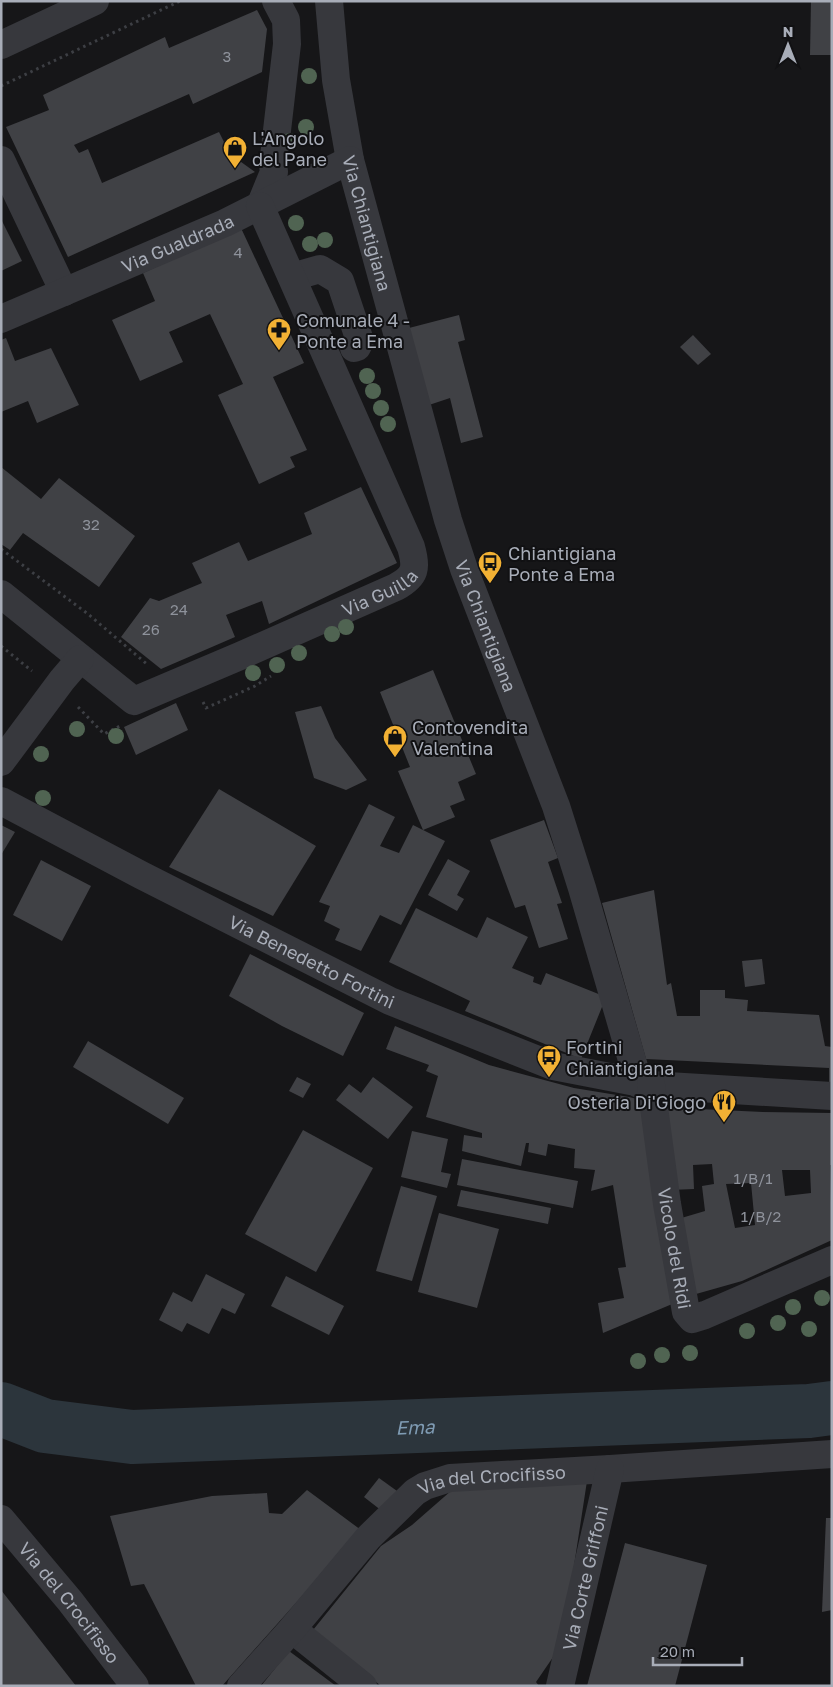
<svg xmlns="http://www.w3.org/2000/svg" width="833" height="1687" font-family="'Golos Text',sans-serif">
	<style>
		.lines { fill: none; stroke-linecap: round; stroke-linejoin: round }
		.river { stroke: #2c353c; stroke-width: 54 }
		.building { fill: #404145; fill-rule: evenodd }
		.path { stroke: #3d3f44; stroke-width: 3; stroke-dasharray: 2.5 4; stroke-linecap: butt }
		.minor { stroke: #37383d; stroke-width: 28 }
		.tree { fill: #506452 }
		.labels { text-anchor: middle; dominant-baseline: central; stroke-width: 4; stroke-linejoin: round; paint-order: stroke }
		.number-label { font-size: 15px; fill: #8e929b }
		.poi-label { font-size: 18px; fill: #a8adb8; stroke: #111113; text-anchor: start }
		.street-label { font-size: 18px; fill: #a8adb8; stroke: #111113 }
		.water-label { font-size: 19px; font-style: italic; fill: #7f9bb3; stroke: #111113 }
	</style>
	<rect width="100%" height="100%" fill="#161618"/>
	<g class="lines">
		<path class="river" id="s1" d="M1,1409L45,1426L132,1437L809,1411L832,1408"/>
	</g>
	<g class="building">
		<polygon points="811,1 832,1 832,55 810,55"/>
		<polygon points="257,10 267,29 262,72 193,104 189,94 74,145 79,153 88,149 102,183 219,132 230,154 255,172 68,257 6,127 49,110 43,95 165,37 169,48"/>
		<polygon points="1,219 22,261 1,271"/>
		<polygon points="241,228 304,363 273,377 307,450 290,457 295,467 259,484 218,395 243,384 210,314 169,332 183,362 140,381 112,320 155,301 143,273"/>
		<polygon points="459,315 465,340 458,342 483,437 461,443 450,398 429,405 409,328"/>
		<polygon points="693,335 711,354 698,365 680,347"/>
		<polygon points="6,338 15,361 51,348 79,405 37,423 28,401 1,412 1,340"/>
		<polygon points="1,467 41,499 59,478 135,536 99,587 23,533 10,550 1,544"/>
		<polygon points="361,487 397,563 269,624 262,601 226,615 235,637 161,669 121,637 150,598 159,601 202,583 192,563 239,542 248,561 312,534 304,513"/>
		<polygon points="433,670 476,774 458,782 465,800 450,806 455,817 423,830 445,841 401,925 380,915 361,951 335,940 340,929 324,921 330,906 319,902 369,804 395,817 380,846 399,853 413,825 423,830 398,771 410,767 380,692"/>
		<polygon points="176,703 188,730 136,755 124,727"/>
		<polygon points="321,706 335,738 367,780 346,790 314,778 295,712"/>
		<polygon points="219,789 316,846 273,916 169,867"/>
		<polygon points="544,820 558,858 548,862 562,903 557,904 568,939 539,948 525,905 515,908 490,840"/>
		<polygon points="1,825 15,832 1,855"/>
		<polygon points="448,859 470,871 457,895 464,899 457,911 428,895"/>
		<polygon points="41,860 91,886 62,941 13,915"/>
		<polygon points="654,890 667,985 671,983 677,1016 700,1016 700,990 725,990 725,998 748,1000 747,1011 819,1015 825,1046 832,1047 832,1091 829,1091 829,1068 646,1059 602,903"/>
		<polygon points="416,908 477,938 487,917 528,937 512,968 534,977 533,982 541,985 546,973 606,997 581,1059 465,1011 470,1001 389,962"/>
		<polygon points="250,954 364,1013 343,1056 282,1026 229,996"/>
		<polygon points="762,959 765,984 745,987 742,961"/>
		<polygon points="395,1026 489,1065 574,1088 629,1097 649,1102 677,1302 603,1333 598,1303 624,1298 618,1268 626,1267 613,1185 591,1191 595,1170 574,1168 575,1149 548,1144 546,1156 528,1152 529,1143 526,1143 521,1166 462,1151 464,1135 482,1138 482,1133 426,1117 438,1076 426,1071 429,1065 386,1049"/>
		<polygon points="88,1041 184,1098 168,1124 73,1067"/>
		<polygon points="297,1077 311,1084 303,1098 289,1091"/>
		<polygon points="373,1077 413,1107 388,1139 336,1100 349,1084 361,1093"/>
		<path d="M657,1107L763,1112L832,1113V1165H830L832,1240L742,1281L689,1296L678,1219L705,1211L702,1186L714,1184L712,1164L693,1165L694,1189L670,1190ZM782,1170H810L811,1193L785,1196ZM751,1183L755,1225L735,1228L726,1184Z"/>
		<polygon points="303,1130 373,1168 316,1272 245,1234"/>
		<polygon points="412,1131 448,1139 441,1172 451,1174 447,1188 401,1177"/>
		<polygon points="462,1159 578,1181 573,1208 457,1185"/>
		<polygon points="401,1186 437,1196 412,1281 376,1271"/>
		<polygon points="461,1190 551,1208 548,1224 457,1206"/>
		<polygon points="439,1213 499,1229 477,1308 418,1292"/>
		<polygon points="206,1274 245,1294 235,1314 222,1308 209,1334 187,1323 182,1332 159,1320 173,1292 192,1302"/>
		<polygon points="286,1276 344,1306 329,1335 271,1306"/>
		<polygon points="379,1478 397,1491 382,1511 364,1497"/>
		<polygon points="587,1481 562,1644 536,1682 539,1686 381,1686 313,1630 381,1546 412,1525 452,1490"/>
		<polygon points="307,1490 361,1530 222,1686 196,1686 144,1584 131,1586 110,1516 212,1496 267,1493 269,1513 282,1514"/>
		<polygon points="826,1518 832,1518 832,1610 822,1612"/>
		<polygon points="625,1543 707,1565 675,1686 587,1686"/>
		<polygon points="1,1590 76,1686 1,1686"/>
		<polygon points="289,1651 336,1686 261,1686"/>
	</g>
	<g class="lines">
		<g class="path">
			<polyline points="1,86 180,1"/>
			<polyline points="1,549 88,614 148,665"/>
			<polyline points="1,646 32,671"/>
			<polyline points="203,702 206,708 255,686 271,676"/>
			<polyline points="78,707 104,734 120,726"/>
		</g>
		<g class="minor">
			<path id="s2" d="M329,1L336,80L350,160L448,520L464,569L498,657L556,806L582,888L639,1084"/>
			<polyline points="1,45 95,1"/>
			<polyline points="1,160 64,292"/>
			<polyline points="260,206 274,172 273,165 287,44 286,20 276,1"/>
			<polyline points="292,277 320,269 340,281 360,341 357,347 354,348"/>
			<path id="s3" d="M1,319L225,223L350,160"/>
			<path id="s4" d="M1,594L134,701L240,656L396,587C416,576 417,568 411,547L260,206"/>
			<polyline points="1,762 62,680 80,659"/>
			<path id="s5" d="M1,801L141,875L390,1001L553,1066L651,1085L832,1096"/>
			<path id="s6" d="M651,1085L667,1204L686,1312L692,1319L705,1315L832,1260"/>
			<path id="s7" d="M1,1519L70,1601L135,1686"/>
			<polyline points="292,1629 363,1686"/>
			<path id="s8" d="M241,1686L292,1629L368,1538L415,1492L425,1486L450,1478L610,1469L832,1454"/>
			<path id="s9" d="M560,1686L610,1469"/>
		</g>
	</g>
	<g class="tree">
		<circle cx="309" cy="76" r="8"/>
		<circle cx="306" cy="127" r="8"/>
		<circle cx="290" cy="141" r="8"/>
		<circle cx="296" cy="223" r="8"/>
		<circle cx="325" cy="240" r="8"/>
		<circle cx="310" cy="244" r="8"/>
		<circle cx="367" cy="376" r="8"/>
		<circle cx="373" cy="391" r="8"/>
		<circle cx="381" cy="408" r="8"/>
		<circle cx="388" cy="424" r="8"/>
		<circle cx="346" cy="627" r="8"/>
		<circle cx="332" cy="634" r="8"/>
		<circle cx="299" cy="653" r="8"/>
		<circle cx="277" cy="665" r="8"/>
		<circle cx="253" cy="673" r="8"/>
		<circle cx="77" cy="729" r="8"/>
		<circle cx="116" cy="736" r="8"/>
		<circle cx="41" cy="754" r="8"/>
		<circle cx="43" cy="798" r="8"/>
		<circle cx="822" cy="1298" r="8"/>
		<circle cx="793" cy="1307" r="8"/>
		<circle cx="778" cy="1323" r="8"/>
		<circle cx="809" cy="1329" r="8"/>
		<circle cx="747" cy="1331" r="8"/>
		<circle cx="690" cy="1353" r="8"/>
		<circle cx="662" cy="1355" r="8"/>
		<circle cx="638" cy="1361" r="8"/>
	</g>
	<defs>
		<symbol id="shop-pin" viewBox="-11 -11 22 30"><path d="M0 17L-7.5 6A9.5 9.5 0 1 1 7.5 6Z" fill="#f2b134" stroke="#111113"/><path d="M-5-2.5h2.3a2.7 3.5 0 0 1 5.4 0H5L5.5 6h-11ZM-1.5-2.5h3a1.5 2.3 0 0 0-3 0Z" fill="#111"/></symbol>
		<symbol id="pharmacy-pin" viewBox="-11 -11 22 30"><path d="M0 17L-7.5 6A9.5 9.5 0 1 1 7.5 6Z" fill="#f2b134" stroke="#111113"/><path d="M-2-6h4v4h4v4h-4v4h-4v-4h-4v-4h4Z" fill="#111"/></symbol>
		<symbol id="bus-pin" viewBox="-11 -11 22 30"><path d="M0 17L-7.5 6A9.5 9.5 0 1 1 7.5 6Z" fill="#f2b134" stroke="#111113"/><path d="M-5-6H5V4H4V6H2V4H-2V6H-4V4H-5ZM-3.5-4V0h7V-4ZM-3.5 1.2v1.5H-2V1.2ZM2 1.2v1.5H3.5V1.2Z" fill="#111"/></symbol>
		<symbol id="restaurant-pin" viewBox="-11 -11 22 30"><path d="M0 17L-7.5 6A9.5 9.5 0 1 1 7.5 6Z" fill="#f2b134" stroke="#111113"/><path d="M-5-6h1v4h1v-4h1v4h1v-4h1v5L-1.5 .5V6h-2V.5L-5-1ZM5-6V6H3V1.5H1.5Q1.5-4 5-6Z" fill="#111"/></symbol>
	</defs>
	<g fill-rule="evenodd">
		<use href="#shop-pin" x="221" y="134" width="28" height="38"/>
		<use href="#pharmacy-pin" x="265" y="316" width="28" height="38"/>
		<use href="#bus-pin" x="476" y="549" width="28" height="38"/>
		<use href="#shop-pin" x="381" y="723" width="28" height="38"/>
		<use href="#bus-pin" x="535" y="1043" width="28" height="38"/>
		<use href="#restaurant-pin" x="710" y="1088" width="28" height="38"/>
	</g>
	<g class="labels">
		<g class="number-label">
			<text x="227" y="56">3</text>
			<text x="238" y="252">4</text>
			<text x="91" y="524">32</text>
			<text x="179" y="609">24</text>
			<text x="151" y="629">26</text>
			<text x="753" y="1178">1/B/1</text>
			<text x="761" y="1216">1/B/2</text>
		</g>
		<g class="poi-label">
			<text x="252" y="138">L'Angolo<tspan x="252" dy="21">del Pane</tspan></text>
			<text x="296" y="320">Comunale 4 -<tspan x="296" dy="21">Ponte a Ema</tspan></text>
			<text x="508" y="553">Chiantigiana<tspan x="508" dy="21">Ponte a Ema</tspan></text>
			<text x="412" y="727">Contovendita<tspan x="412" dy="21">Valentina</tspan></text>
			<text x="566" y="1047">Fortini<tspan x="566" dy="21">Chiantigiana</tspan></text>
			<text x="706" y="1102" text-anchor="end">Osteria Di'Giogo</text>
		</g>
		<g class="street-label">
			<text stroke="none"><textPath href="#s2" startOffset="226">Via Chiantigiana</textPath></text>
			<text stroke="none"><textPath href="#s3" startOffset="192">Via Gualdrada</textPath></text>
			<text stroke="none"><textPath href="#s4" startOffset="439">Via Guilla</textPath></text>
			<text stroke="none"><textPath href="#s2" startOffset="646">Via Chiantigiana</textPath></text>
			<text stroke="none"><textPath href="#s5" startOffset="350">Via Benedetto Fortini</textPath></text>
			<text stroke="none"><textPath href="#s6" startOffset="165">Vicolo del Ridi</textPath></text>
			<text stroke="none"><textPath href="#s8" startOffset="340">Via del Crocifisso</textPath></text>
			<text stroke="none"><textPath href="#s9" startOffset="111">Via Corte Griffoni</textPath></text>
			<text stroke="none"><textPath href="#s7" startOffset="108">Via del Crocifisso</textPath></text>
		</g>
		<g class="water-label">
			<text stroke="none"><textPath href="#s1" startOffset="418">Ema</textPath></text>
		</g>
	</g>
	<rect width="833" height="1687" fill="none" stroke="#a8adb8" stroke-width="5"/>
	<g transform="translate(788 45)" stroke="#111113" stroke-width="4" paint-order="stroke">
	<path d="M0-4L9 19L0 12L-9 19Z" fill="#a8adb8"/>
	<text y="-8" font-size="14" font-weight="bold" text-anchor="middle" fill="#a8adb8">N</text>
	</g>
	<path d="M653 1657v8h89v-8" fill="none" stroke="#a8adb8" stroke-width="2.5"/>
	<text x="660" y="1657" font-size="15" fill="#a8adb8" stroke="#111113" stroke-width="4" paint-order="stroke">20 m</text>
</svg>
